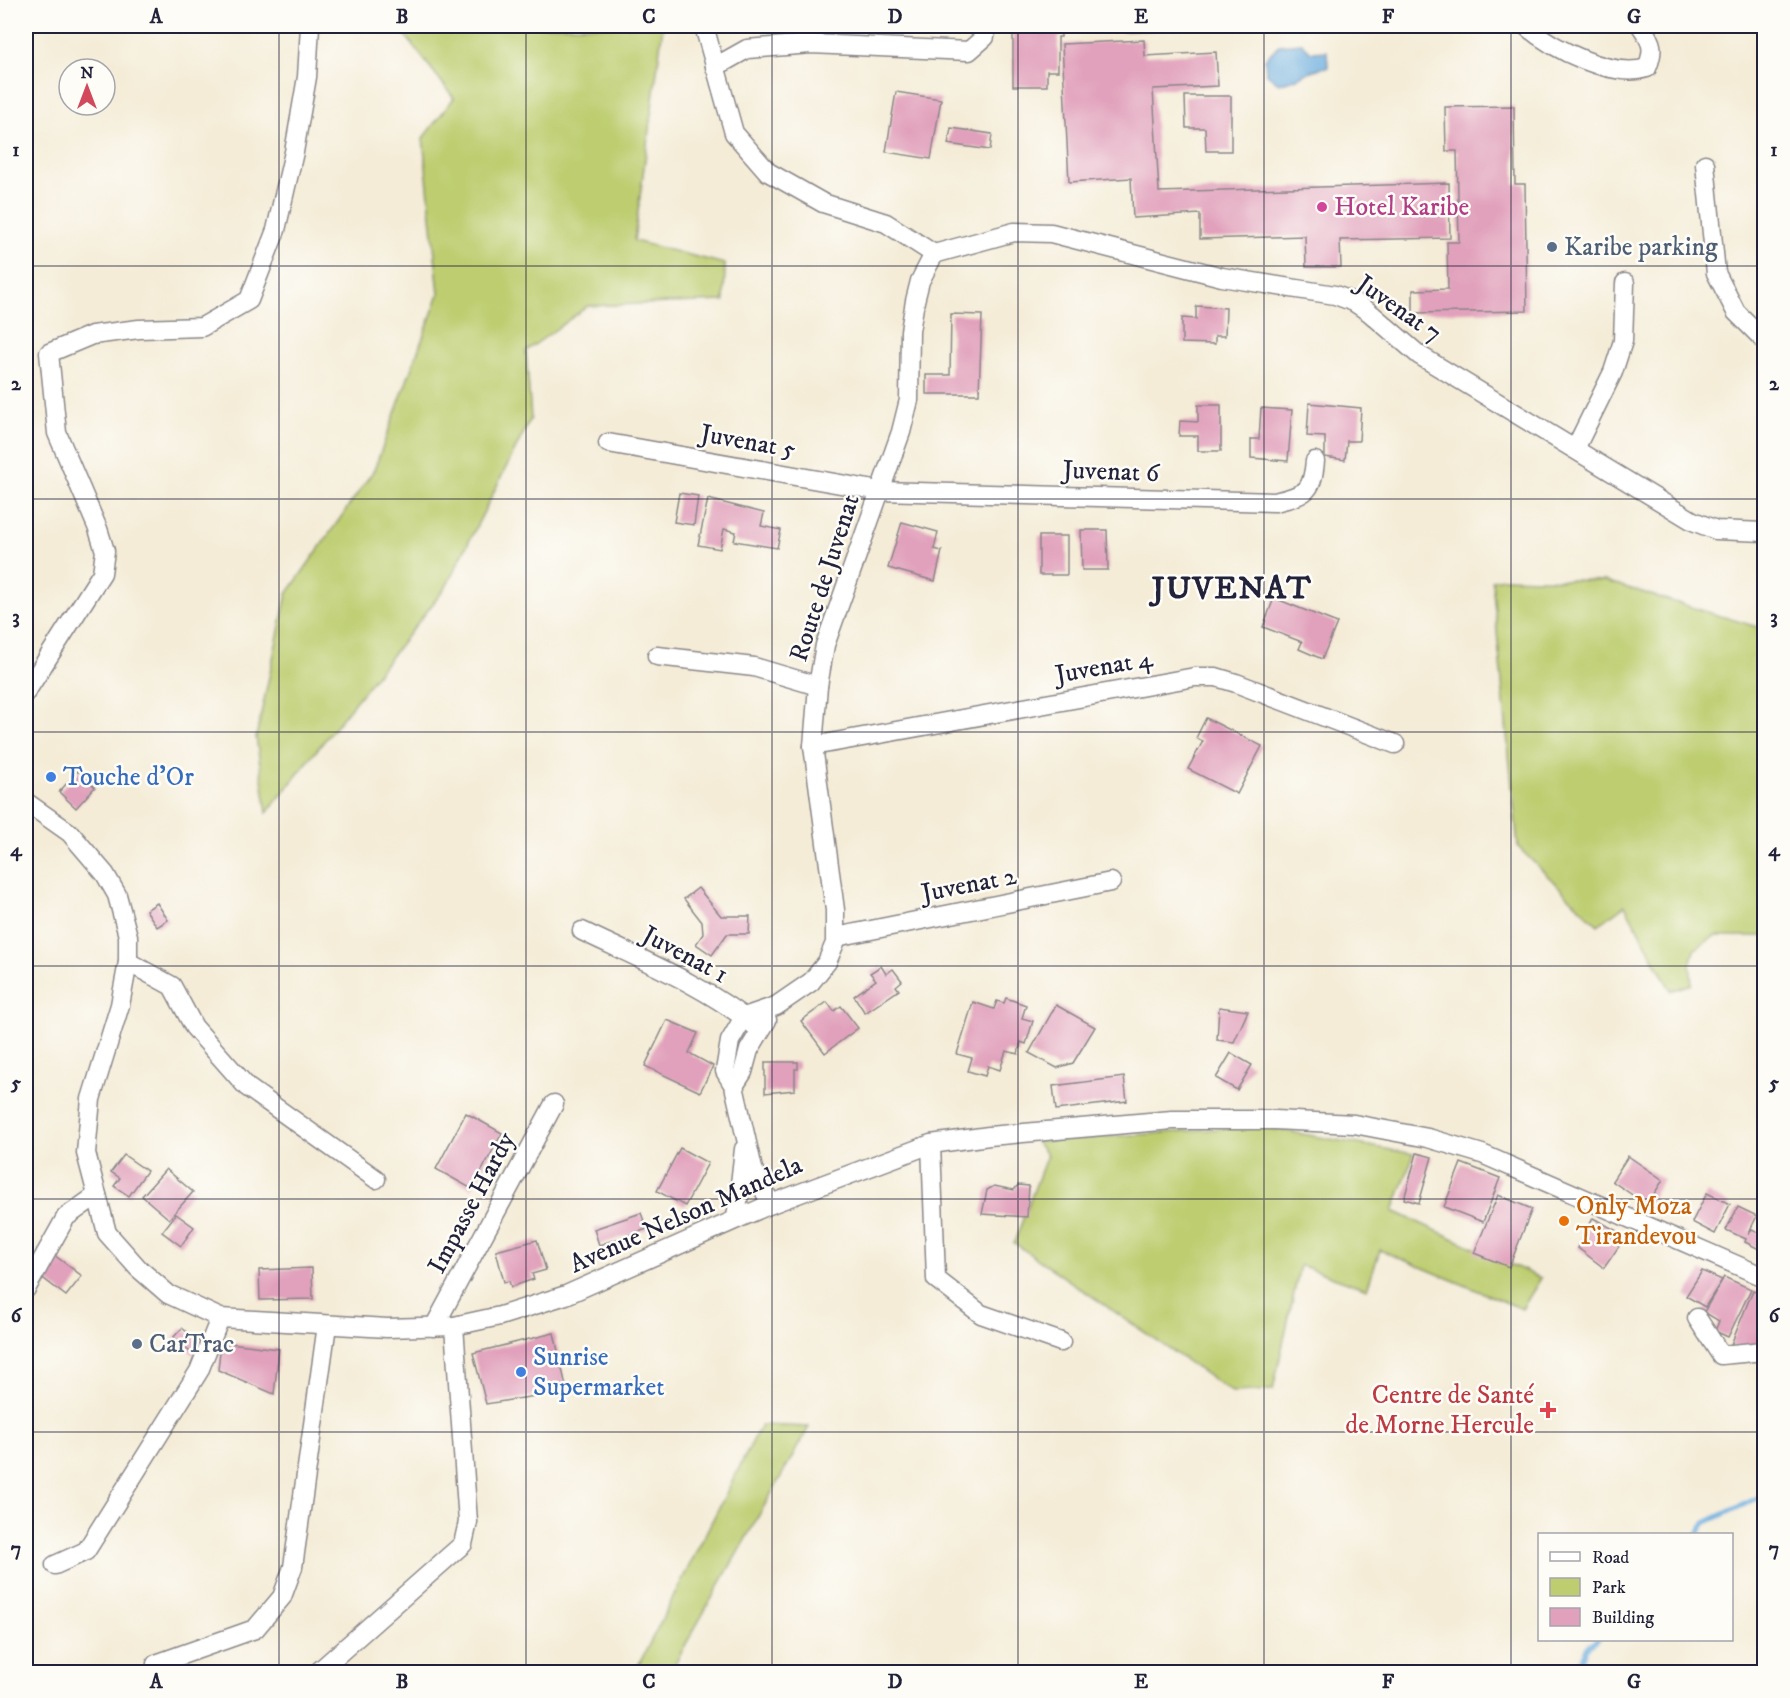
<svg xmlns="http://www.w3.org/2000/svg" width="1790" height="1698" font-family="'IM FELL DW Pica',serif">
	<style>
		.green { fill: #bdcd6f; stroke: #707855; stroke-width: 1.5 }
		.water { fill: #68abdd; stroke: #45668c; stroke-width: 1.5 }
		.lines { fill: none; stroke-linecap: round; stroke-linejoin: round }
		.stream { stroke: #68abdd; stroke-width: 5 }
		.building { fill: #e1a0bb }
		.minor-casing { stroke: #8b8789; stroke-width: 21 }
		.minor { stroke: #fff; stroke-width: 18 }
		.grid { fill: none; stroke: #22223b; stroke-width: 1.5; stroke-opacity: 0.55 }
		.hotel-dot { fill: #d1479c; stroke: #fdfcf7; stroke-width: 2 }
		.service-dot { fill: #5c6f8a; stroke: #fdfcf7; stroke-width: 2 }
		.shop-dot { fill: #3f7fe0; stroke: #fdfcf7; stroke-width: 2 }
		.food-dot { fill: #e8710a; stroke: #fdfcf7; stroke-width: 2 }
		.health-dot { fill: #e0444e; stroke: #fdfcf7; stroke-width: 2 }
		.labels { text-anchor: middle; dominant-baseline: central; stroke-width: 5; stroke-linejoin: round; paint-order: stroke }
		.hotel-label { font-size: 26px; fill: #b23c85; stroke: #fdfcf7; text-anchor: start }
		.service-label { font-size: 26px; fill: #4e5e75; stroke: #fdfcf7; text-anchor: start }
		.street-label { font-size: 26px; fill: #22223b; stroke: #fdfcf7 }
		.shop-label { font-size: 26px; fill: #366cbe; stroke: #fdfcf7; text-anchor: start }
		.food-label { font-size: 26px; fill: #c56008; stroke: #fdfcf7; text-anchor: start }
		.health-label { font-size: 26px; fill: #be3a42; stroke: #fdfcf7; text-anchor: end }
		.district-label { font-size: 32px; font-weight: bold; letter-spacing: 1.5px; fill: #22223b; stroke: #fdfcf7 }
		.neatline { fill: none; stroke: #22223b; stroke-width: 2 }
		.grid-label { font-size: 20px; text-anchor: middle; font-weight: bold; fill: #22223b }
	</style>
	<rect width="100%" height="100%" fill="#fdfcf7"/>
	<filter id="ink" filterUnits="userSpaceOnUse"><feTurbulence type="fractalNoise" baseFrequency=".0167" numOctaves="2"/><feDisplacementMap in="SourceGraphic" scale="12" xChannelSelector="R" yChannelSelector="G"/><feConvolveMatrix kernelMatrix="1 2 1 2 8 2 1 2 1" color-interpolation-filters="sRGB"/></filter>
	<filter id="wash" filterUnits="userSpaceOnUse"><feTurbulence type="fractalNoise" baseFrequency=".008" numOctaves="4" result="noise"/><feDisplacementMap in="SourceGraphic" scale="24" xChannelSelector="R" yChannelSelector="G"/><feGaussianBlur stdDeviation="1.35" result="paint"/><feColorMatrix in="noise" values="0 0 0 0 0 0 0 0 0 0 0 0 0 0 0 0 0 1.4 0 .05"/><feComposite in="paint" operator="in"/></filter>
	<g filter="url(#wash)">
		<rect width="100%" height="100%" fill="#f4ecd7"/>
		<g class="green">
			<polygon points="398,26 663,26 634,241 725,264 724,301 588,306 526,351 531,418 446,587 267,813 256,737 287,594 374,470 439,294 423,138 454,98"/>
			<polygon points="1122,26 1185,26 1185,28 1122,31"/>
			<polygon points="1503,578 1605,581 1764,629 1764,936 1715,936 1694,950 1690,965 1692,984 1671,991 1625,905 1598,925 1518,847 1492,580"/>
			<polygon points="1258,1126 1414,1154 1393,1211 1541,1278 1522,1309 1380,1250 1367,1289 1300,1265 1273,1390 1232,1392 1014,1243 1047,1155 1036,1142"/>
			<polygon points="761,1425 809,1427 670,1672 635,1672"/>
		</g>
		<path class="water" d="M1302,43L1311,52L1327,51L1328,67C1305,69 1301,81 1278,83L1266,73L1265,59L1279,45Z"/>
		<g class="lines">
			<g class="stream">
				<polyline points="1698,1534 1705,1523 1764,1495"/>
				<polyline points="1574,1672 1587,1648 1597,1640"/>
			</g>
		</g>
		<g id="blocks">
			<g class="building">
				<polygon points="1013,26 1061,26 1061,37 1058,37 1058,71 1047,71 1047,86 1013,86"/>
				<polygon points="1144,40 1145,56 1216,52 1218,86 1153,89 1159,192 1449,183 1450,238 1340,240 1341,267 1306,267 1305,236 1200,239 1200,214 1133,218 1131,178 1069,182 1062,44"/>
				<polygon points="896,92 941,99 931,159 886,152"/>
				<polygon points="1185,96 1231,96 1231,151 1206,151 1205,128 1186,128"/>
				<polygon points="1514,106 1515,184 1525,184 1527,311 1413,313 1413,290 1448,289 1447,242 1459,242 1457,151 1446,151 1445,107"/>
				<polygon points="951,128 992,134 990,150 948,144"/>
				<polygon points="1196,306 1226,308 1225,336 1215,336 1215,344 1182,343 1182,318 1196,319"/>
				<polygon points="951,314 982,315 979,394 926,394 926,375 950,375"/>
				<polygon points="1309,403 1361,408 1359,441 1347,441 1345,460 1325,457 1325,437 1307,436"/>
				<polygon points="1198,405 1221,405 1221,451 1198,451 1198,436 1179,436 1180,421 1198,422"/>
				<polygon points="1261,408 1292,410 1288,461 1251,458 1251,439 1259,439"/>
				<polygon points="679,493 698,496 694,525 674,522"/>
				<polygon points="708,499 764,513 761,526 781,530 777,548 734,541 736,532 724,529 720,549 698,545"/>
				<polygon points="902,522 938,532 934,549 942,551 935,581 888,568"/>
				<polygon points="1081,530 1107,530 1108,570 1082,570"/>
				<rect x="1039" y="536" width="28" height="39"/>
				<polygon points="1274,598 1337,623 1322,659 1299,649 1302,642 1263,627"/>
				<polygon points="1206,718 1262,746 1237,794 1188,769 1203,741 1196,738"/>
				<polygon points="78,771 95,787 76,808 59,792"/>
				<polygon points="698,888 721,916 750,916 749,934 727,934 712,955 696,944 703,934 702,922 684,899"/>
				<polygon points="157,903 168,920 157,927 146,910"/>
				<polygon points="881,966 886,974 893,969 902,981 896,986 899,990 865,1013 854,996 876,980 870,973"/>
				<polygon points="1006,998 1026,1005 1022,1018 1033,1021 1026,1044 1021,1042 1018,1054 1006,1051 1000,1070 988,1066 985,1076 968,1071 972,1058 957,1054 973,1002 994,1009 997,1001 1004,1003"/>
				<polygon points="827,1002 834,1011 841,1006 858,1028 825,1053 801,1021"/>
				<polygon points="1056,1005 1095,1027 1073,1063 1057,1068 1029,1053"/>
				<polygon points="1219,1007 1248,1011 1234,1042 1217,1040"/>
				<polygon points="667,1020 698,1033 689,1053 713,1066 700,1092 645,1066"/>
				<polygon points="1231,1053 1252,1065 1237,1090 1216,1078"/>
				<polygon points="765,1062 798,1062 798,1069 795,1069 795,1090 765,1093"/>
				<polygon points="1124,1077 1127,1101 1056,1110 1053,1086"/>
				<polygon points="466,1113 502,1133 472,1189 436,1169"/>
				<polygon points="680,1148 708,1163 685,1206 657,1191"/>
				<polygon points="1417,1153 1432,1157 1419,1203 1404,1199"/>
				<polygon points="124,1155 147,1171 129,1196 114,1186 120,1178 111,1172"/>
				<polygon points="1628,1156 1663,1180 1647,1205 1612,1181"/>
				<polygon points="1461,1163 1500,1178 1483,1222 1444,1207"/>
				<polygon points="166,1169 193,1192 169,1219 142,1196"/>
				<polygon points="1018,1185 1029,1186 1027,1217 982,1214 987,1190 994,1186 1014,1190"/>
				<polygon points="1707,1193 1730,1204 1715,1234 1692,1222"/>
				<polygon points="1498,1195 1532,1209 1509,1267 1474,1253"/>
				<polygon points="1738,1207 1757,1216 1748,1234 1752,1229 1764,1235 1759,1249 1745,1242 1746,1239 1726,1230"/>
				<polygon points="641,1213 647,1229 599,1245 594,1229"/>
				<polygon points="176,1214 194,1227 181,1246 162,1232"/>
				<polygon points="1593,1218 1626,1236 1604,1268 1578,1248"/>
				<polygon points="537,1240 546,1270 532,1274 534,1279 511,1287 509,1281 504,1282 496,1251"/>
				<polygon points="54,1255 82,1276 66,1296 39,1275"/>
				<polygon points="312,1268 313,1299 260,1300 259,1270"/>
				<polygon points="1702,1271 1722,1280 1705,1307 1686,1296"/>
				<polygon points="1724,1277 1751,1289 1728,1337 1715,1331 1719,1321 1704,1312"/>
				<polygon points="1753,1290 1764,1295 1764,1341 1763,1346 1730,1347"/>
				<polygon points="182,1328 202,1344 194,1355 173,1338"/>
				<polygon points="554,1333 567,1391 486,1404 473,1353"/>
				<polygon points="221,1342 279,1349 274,1394 218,1370"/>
			</g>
		</g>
	</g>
	<g filter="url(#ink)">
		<use href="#blocks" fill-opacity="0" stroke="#8b8789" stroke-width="1.5"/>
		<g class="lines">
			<defs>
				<g id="minor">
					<polyline points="704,26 734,133 768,172 823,203 886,223 934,254"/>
					<path d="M1526,26C1553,49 1612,79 1647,68C1655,49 1652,42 1641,26"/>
					<polyline points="715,67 747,49 811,44 969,51 985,37 986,26"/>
					<polyline points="1705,164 1716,273 1736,312 1764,340"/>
					<polyline points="934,254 1014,232 1051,233 1222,277 1335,295 1354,302 1369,312 1419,355 1693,521 1716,530 1764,532"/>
					<path d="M608,443L880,491L1275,502C1305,494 1312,494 1315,461"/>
					<polyline points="1575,449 1613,372 1623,341 1625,283"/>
					<polyline points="657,656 754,667 818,686"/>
					<polyline points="26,692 102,573 105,551 98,529 57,433 49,353 92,335 139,329 202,327 249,300 276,230 294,152 307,77 310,26"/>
					<polyline points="813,746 1195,677 1216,677 1236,683 1395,744"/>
					<polyline points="26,802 70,833 105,874 117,895 128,936 128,962 120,1005 91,1099 86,1153 107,1233 138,1268 168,1294 220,1318 387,1328 454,1326 500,1316 566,1295 771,1204 931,1144 989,1136 1172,1120 1275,1120 1354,1124 1428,1138 1482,1154 1764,1277"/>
					<path d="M582,931C642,960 709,987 760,1030"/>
					<polyline points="836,937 1111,882"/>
					<polyline points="128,962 172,986 194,1027 247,1087 376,1179"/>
					<polyline points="734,1086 743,1072 749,1050 767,1020"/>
					<polyline points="931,1144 936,1279 981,1314 1061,1342"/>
					<polyline points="771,1204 753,1169 734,1086 725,1071 730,1041 744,1017 776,1006 811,982 827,962 835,943 835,910 813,746 818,686 825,645 901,432 909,400 910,331 915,301 920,281 934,254"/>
					<polyline points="736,1219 744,1149"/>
					<polyline points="26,1289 66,1217 97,1195"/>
					<polyline points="1697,1318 1721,1355 1764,1351"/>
					<polyline points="434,1327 554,1104"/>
					<polyline points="55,1565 86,1551 199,1371 220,1318"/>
					<polyline points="156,1664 255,1629 282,1597 293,1567 327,1325"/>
					<polyline points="318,1672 463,1544 468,1522 454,1326"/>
				</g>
			</defs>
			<use href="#minor" class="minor-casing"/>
			<use href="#minor" class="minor"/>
		</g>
	</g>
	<path class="grid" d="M279,26V1672M526,26V1672M772,26V1672M1018,26V1672M1264,26V1672M1511,26V1672M26,266H1764M26,499H1764M26,732H1764M26,966H1764M26,1199H1764M26,1432H1764"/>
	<circle class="hotel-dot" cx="1322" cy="207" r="6"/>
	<g class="service-dot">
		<circle cx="1552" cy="247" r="6"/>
		<circle cx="137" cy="1344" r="6"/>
	</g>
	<g class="shop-dot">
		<circle cx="51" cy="777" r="6"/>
		<circle cx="521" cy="1372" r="6"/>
	</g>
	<circle class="food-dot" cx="1564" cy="1221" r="6"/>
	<path class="health-dot" d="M1545 1401h6v6h6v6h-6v6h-6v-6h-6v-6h6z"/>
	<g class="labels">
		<g class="hotel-label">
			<text x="1334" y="207">Hotel Karibe</text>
		</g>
		<g class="service-label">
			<text x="1564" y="247">Karibe parking</text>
			<text x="149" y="1344">CarTrac</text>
		</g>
		<g class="street-label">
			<text transform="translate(1399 309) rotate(35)">Juvenat 7</text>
			<text transform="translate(748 442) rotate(10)">Juvenat 5</text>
			<text transform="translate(1111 472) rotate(2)">Juvenat 6</text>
			<text transform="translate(825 578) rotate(-72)">Route de Juvenat</text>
			<text transform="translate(1104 667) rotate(-10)">Juvenat 4</text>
			<text transform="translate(969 885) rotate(-11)">Juvenat 2</text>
			<text transform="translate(685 955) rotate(28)">Juvenat 1</text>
			<text transform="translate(472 1203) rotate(-62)">Impasse Hardy</text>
			<text transform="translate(686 1215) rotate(-24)">Avenue Nelson Mandela</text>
		</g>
		<g class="shop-label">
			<text x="63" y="777">Touche d’Or</text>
			<text x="533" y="1357">Sunrise<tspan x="533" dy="30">Supermarket</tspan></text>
		</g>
		<g class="food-label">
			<text x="1576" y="1206">Only Moza<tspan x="1576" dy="30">Tirandevou</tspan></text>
		</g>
		<g class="health-label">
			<text x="1534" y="1395">Centre de Santé<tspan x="1534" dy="30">de Morne Hercule</tspan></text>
		</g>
		<g class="district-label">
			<text x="1232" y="589">JUVENAT</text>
		</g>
	</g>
	<rect width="1790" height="1698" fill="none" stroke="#fdfcf7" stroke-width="66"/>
	<rect x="1538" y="1533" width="195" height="108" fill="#fdfcf7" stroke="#a5a5ac" stroke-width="1.5"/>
	<rect x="1550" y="1552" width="30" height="9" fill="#ffffff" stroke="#a5a5ac" stroke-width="1.5"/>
	<text x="1592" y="1563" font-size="18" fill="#22223b">Road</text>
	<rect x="1550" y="1578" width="30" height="18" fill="#bdcd6f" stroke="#a5a5ac" stroke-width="1.5"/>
	<text x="1592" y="1593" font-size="18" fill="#22223b">Park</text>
	<rect x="1550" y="1608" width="30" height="18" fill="#e1a0bb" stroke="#a5a5ac" stroke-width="1.5"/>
	<text x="1592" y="1623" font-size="18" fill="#22223b">Building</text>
	<g transform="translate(87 87)"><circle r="28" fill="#fdfcf7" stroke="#a5a5ac" stroke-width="1.5"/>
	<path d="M0-4.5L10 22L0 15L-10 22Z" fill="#d1495b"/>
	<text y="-9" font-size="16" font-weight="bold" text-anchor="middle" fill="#22223b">N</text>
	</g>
	<rect x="33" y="33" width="1724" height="1632" class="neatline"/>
	<g class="grid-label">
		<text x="156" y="23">A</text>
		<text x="402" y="23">B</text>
		<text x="649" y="23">C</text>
		<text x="895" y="23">D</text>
		<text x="1141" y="23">E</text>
		<text x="1388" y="23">F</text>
		<text x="1634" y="23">G</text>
		<text x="16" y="156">1</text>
		<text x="1774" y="156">1</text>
		<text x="16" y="390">2</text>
		<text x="1774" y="390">2</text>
		<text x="16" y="623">3</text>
		<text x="1774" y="623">3</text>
		<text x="16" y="856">4</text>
		<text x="1774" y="856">4</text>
		<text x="16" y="1089">5</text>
		<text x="1774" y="1089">5</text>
		<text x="16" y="1322">6</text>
		<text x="1774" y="1322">6</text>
		<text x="16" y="1555">7</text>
		<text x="1774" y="1555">7</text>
		<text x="156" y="1688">A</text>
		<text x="402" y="1688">B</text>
		<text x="649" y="1688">C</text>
		<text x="895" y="1688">D</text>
		<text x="1141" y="1688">E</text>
		<text x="1388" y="1688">F</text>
		<text x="1634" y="1688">G</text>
	</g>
</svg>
